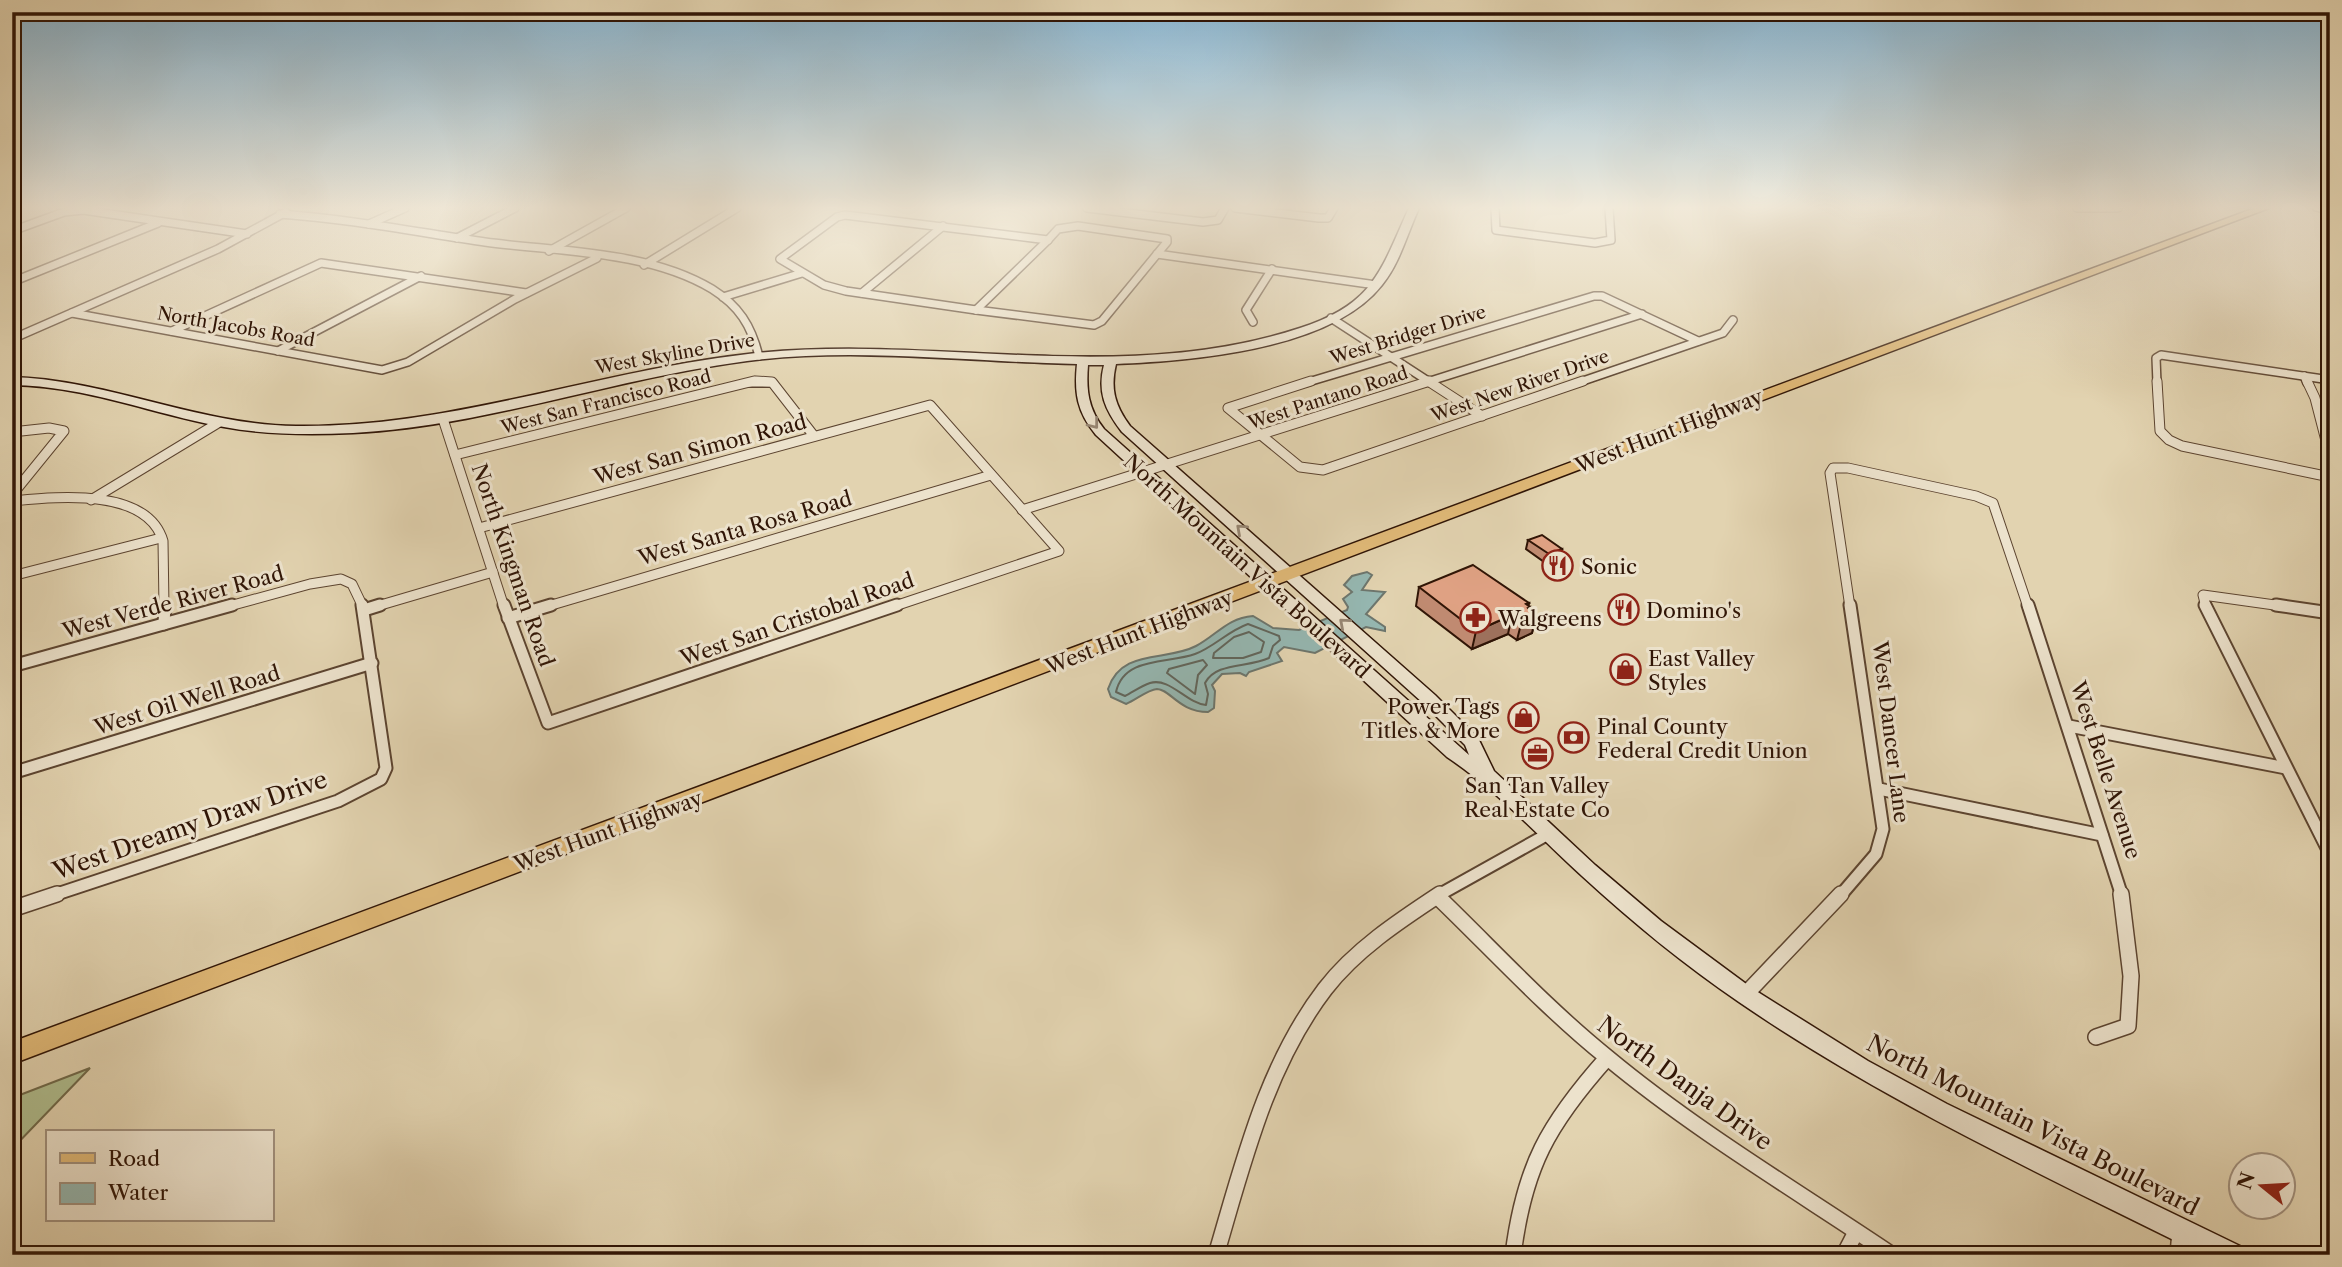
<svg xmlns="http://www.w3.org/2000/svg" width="2342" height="1267" font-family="'Libre Caslon Text',serif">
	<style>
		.green { fill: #afbd8e; stroke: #70694a; stroke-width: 2 }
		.water { fill: #95b7b1; stroke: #6d766d; stroke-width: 2 }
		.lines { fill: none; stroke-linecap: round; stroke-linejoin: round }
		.shore { stroke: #62665c; stroke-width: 2 }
		.street-far3-casing { stroke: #5c4430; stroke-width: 10 }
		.street-far2-casing { stroke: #5c4430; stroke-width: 11 }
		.street-far1-casing { stroke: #5c4430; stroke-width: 15 }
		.street-casing { stroke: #5c4430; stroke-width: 18 }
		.secondary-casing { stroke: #301506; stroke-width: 3 }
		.primary-casing { stroke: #301506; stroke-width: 3 }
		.street-far3 { stroke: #ece2cc; stroke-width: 7 }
		.street-far2 { stroke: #ece2cc; stroke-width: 9 }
		.street-far1 { stroke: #ece2cc; stroke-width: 11 }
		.street { stroke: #ece2cc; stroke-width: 15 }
		.secondary { fill: #ece2cc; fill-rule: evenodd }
		.primary { fill: #e1ba78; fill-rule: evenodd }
		.wall { fill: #c18b72; stroke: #301506; stroke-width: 2 }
		.shaded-wall { fill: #9d715c; stroke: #301506; stroke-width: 2 }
		.building { fill: #e0a284; stroke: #301506; stroke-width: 2 }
		.oneway { stroke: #978673 }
		.labels { text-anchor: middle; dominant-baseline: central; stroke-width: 6; stroke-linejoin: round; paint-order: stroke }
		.far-street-label { font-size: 18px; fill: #301506; stroke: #ece2cc }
		.street-label { font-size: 21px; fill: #301506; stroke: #ece2cc }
		.poi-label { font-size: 21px; fill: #301506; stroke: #ece2cc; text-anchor: start }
		.near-street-label { font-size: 24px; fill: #301506; stroke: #ece2cc }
	</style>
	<rect width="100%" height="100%" fill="#e2d3b0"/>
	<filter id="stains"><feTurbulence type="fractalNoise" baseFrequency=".00286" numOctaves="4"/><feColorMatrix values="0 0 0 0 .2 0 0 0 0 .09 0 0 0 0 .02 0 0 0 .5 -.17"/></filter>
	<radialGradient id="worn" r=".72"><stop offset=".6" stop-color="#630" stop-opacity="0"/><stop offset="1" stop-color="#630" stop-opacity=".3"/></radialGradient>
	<polygon class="green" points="90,1068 12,1149 12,1098"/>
	<path class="water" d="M1367,572L1372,575L1362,590L1385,592L1366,614L1385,627V631L1366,627L1315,653L1284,647L1277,653L1282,661L1249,672L1246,676L1240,673L1222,674L1212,685L1215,691L1214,708L1208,712C1179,712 1170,689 1157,689C1147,690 1136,700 1126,704L1111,697L1108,689C1121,648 1166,662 1196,646C1217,635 1227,618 1253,616L1273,628L1299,630L1347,610L1348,607L1343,599L1352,592L1344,585L1352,576Z"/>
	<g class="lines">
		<g class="shore">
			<path d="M1248,624L1279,636L1280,640L1273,646L1269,658C1247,668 1216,662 1205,683L1208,694L1206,705C1186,703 1170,677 1150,683C1141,686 1133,692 1125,696L1116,692C1124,656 1168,664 1195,654C1214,647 1228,631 1248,624Z"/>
			<polygon points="1249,632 1264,642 1261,652 1243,658 1213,658 1214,653 1234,637"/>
			<polygon points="1203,660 1207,665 1198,675 1195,694 1167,673 1169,669"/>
		</g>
		<defs>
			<g id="street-far3">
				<polyline points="1087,208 1203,222 1218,220 1225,208"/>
				<polyline points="1235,208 1319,218 1328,218 1334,208"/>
				<polyline points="1495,208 1496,230 1595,243 1611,240 1609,208"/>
				<polyline points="2077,208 2118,208"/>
				<path d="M280,214C349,219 417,232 485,242C558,252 647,250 712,289C739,306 751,325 759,356"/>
				<polyline points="369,224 405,208"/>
				<polyline points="12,231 64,212 83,210 247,234"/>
				<polyline points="457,238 515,208"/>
				<polyline points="549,251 626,208"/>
				<polyline points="1157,254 1376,285"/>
				<polyline points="644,265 737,208"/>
				<polyline points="12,282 158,223"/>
				<polyline points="862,293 943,226"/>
				<polyline points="723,297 802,273"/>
				<polyline points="976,310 1094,325 1102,321 1167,242 1167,239 1078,226 1058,229 1048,240"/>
				<polyline points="976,310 846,291 824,285 780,259 837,217 845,215 1048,240"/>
				<polyline points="976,310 1048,240"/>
				<polyline points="72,313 382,370 408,362 515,299 597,258"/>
				<polyline points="1331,318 1431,383"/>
				<polyline points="1253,322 1246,310 1272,269"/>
				<polyline points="172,331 321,263 526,293"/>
				<polyline points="12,339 218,249 286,212"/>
				<polyline points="278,351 421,276"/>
				<polyline points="2304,376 2307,383"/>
				<polyline points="746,383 773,383"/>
				<polyline points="1305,383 1594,296 1602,296 1698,341"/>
				<polyline points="1424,383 1642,314"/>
				<polyline points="1577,383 1723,333 1733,320"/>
				<polyline points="2157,383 2156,358 2161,355 2330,380"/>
			</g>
			<g id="street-far2">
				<polyline points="756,381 772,382 814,436"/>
				<polyline points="1311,381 1228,408 1300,467 1323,470 1583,381"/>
				<polyline points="1428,381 1482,416"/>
				<polyline points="2157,381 2160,431 2169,440 2182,446 2330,477"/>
				<polyline points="2307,381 2315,398 2330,456"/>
				<polyline points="443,419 504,607"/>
				<polyline points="12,432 49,428 64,431 12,495"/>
				<polyline points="455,455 754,381"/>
				<polyline points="91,500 218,423"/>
				<path d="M12,501C56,497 147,487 163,541L164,607"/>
				<polyline points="1022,510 1430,381"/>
				<polyline points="479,528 930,405 1059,551 892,607"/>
				<polyline points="12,576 161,538"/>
				<polyline points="226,607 310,584 341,579 352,584 363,607"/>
				<polyline points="374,607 493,572"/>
				<polyline points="545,607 991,475"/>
				<polyline points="1850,607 1830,473 1833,468 1848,468 1976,496 1993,503 2028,607"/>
				<polyline points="2206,607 2203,595 2289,607"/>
			</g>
			<g id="street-far1">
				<polyline points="504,605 548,723 897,605"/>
				<polyline points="2028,605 2122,896"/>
				<polyline points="2205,605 2330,854"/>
				<polyline points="2276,605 2330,613"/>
				<polyline points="364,610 380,605"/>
				<polyline points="508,618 551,605"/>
				<polyline points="164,624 165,605"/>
				<polyline points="12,666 232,605"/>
				<polyline points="2069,726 2286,768"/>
				<polyline points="12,773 372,663"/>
				<polyline points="1879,789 2102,835"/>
				<polyline points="51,896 338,801 381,779 386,768 362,605"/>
				<polyline points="1437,896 1548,834"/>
				<polyline points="1840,896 1876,854 1883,829 1850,605"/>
			</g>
			<g id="street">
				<path d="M1438,897C1494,951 1547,1009 1608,1058C1696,1131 1797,1191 1892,1255"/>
				<polyline points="12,909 57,894"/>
				<polyline points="1745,995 1841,894"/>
				<polyline points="2096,1037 2128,1026 2131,976 2121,894"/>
				<path d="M1216,1255C1243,1164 1266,1066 1325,989C1355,950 1399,921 1440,894"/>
				<path d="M1513,1255C1524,1167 1548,1124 1607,1058"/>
				<polyline points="1844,1255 1856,1232"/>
				<polyline points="2178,1255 2180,1231"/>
			</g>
			<g id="secondary">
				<path d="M1409,208H1419C1407,234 1400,263 1382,285C1331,350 1193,361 1116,364C1110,389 1115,406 1130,426L1435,695L1478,738L1494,771L1595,865L1661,921L1753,989L1868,1061L1947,1104L2240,1246L2244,1255H2204C2045,1176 1885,1102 1739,1002C1683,964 1631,921 1582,876C1537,835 1498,791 1447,757L1096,435C1077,412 1074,393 1077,364C968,362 856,347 747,361C615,378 487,426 353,433C310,435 266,435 224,427C152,414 86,386 12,385V377C110,380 198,425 296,426C451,428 596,371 748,354C933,333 1119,387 1300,328C1374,304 1380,272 1409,208ZM1088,365H1104C1097,392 1105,410 1122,432L1423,703L1465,745L1469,755L1104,429C1088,409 1086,390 1088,365Z"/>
				<polygon points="2313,208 2330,208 2330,214 2314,210"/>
			</g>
			<polygon id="primary" points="2255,208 2269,208 12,1064 12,1042"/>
		</defs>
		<use href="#street-far3" class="street-far3-casing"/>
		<use href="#street-far2" class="street-far2-casing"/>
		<use href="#street-far1" class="street-far1-casing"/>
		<use href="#street" class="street-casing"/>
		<use href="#secondary" class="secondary-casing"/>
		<use href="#primary" class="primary-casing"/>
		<use href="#street-far3" class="street-far3"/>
		<use href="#street-far2" class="street-far2"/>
		<use href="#street-far1" class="street-far1"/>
		<use href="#street" class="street"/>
		<use href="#secondary" class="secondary"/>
		<use href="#primary" class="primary"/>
	</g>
	<g class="wall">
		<polygon points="1528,540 1562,549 1560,558 1547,564 1526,549"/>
		<polygon points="1419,587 1529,603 1528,606 1530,607 1530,610 1536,615 1532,633 1517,640 1508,634 1472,649 1416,606"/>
	</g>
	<g class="shaded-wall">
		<polygon points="1562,549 1560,558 1547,564 1549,554"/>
		<polygon points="1529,603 1525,619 1528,608 1530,607 1528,618 1536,615 1532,633 1517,640 1526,604"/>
		<polygon points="1512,615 1508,634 1472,649 1476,631"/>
	</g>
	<g class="building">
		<polygon points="1542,535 1562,549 1549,554 1528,540"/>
		<polygon points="1473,565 1529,603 1526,604 1530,607 1528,608 1536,615 1521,621 1512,615 1476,631 1419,587"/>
	</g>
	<defs><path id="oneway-chevron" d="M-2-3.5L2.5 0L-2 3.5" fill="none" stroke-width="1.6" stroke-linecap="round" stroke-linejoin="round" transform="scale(1.75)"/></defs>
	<g class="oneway">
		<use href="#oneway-chevron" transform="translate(1094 424) rotate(52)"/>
		<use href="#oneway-chevron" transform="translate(1241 529) rotate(-138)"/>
		<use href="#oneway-chevron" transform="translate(1344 623) rotate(-139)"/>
	</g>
	<linearGradient id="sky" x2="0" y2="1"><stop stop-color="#87b5d2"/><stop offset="0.54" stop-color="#f2ebdb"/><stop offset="1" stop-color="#f2ebdb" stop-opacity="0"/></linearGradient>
	<rect width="2342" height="385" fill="url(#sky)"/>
	<defs>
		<symbol id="restaurant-ring" viewBox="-11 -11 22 22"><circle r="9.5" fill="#ece2cc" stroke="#8f2418" stroke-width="1.5"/><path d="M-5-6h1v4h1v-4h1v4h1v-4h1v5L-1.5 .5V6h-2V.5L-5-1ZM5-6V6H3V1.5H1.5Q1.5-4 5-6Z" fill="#8f2418"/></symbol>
		<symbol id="pharmacy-ring" viewBox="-11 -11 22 22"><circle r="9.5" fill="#ece2cc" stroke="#8f2418" stroke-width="1.5"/><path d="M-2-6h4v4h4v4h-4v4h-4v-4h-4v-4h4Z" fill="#8f2418"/></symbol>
		<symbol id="shop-ring" viewBox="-11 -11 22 22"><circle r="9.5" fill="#ece2cc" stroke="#8f2418" stroke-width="1.5"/><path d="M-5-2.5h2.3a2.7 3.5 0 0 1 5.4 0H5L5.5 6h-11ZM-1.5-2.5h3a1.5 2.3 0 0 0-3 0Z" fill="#8f2418"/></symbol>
		<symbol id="bank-ring" viewBox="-11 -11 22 22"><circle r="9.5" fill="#ece2cc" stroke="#8f2418" stroke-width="1.5"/><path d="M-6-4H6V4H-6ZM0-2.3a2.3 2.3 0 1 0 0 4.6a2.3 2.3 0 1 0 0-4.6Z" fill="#8f2418"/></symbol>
		<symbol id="office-ring" viewBox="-11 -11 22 22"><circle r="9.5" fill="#ece2cc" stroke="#8f2418" stroke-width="1.5"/><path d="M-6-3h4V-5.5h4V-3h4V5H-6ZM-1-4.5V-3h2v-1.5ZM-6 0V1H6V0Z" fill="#8f2418"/></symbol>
	</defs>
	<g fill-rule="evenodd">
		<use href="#restaurant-ring" x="1540" y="548" width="35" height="35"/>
		<use href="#restaurant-ring" x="1606" y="592" width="35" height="35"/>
		<use href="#pharmacy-ring" x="1458" y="600" width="35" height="35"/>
		<use href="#shop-ring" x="1608" y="652" width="35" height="35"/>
		<use href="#shop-ring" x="1506" y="700" width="35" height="35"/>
		<use href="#bank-ring" x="1556" y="720" width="35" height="35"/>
		<use href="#office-ring" x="1520" y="736" width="35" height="35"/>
	</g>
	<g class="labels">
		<g class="far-street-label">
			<text transform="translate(236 327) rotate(10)">North Jacobs Road</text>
			<text transform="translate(1408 335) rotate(-17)">West Bridger Drive</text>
			<text transform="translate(675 354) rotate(-10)">West Skyline Drive</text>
			<text transform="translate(1520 386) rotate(-19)">West New River Drive</text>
			<text transform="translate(1328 398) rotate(-18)">West Pantano Road</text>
			<text transform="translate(606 402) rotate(-14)">West San Francisco Road</text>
		</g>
		<g class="street-label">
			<text transform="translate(1669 431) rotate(-21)">West Hunt Highway</text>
			<text transform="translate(700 449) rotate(-15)">West San Simon Road</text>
			<text transform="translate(745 528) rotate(-16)">West Santa Rosa Road</text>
			<text transform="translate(513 565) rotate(71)">North Kingman Road</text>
			<text transform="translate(1247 566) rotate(42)">North Mountain Vista Boulevard</text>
			<text transform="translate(173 602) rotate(-15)">West Verde River Road</text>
			<text transform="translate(797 619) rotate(-19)">West San Cristobal Road</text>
			<text transform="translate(1139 632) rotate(-21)">West Hunt Highway</text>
			<text transform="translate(187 700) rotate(-17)">West Oil Well Road</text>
			<text transform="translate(1891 732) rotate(83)">West Dancer Lane</text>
			<text transform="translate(2106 770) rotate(72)">West Belle Avenue</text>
			<text transform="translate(608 831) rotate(-20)">West Hunt Highway</text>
		</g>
		<g class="poi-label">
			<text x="1581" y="566">Sonic</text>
			<text x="1646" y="610">Domino's</text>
			<text x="1498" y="618">Walgreens</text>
			<text x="1648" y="658">East Valley<tspan x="1648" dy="24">Styles</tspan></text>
			<text x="1500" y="706" text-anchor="end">Power Tags<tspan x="1500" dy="24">Titles &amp; More</tspan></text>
			<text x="1597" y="726">Pinal County<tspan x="1597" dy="24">Federal Credit Union</tspan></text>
			<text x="1537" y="785" text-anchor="middle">San Tan Valley<tspan x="1537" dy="24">Real Estate Co</tspan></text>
		</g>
		<g class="near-street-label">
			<text transform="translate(190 825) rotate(-19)">West Dreamy Draw Drive</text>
			<text transform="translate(1685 1083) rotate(36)">North Danja Drive</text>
			<text transform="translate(2033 1125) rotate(27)">North Mountain Vista Boulevard</text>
		</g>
	</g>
	<rect width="2342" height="1267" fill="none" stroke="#e2d3b0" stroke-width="42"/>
	<rect x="14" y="14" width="2314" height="1239" fill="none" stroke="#301506" stroke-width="3.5"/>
	<rect x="21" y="21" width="2300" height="1225" fill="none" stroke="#301506" stroke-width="2"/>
	<rect x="46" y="1130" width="228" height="91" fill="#ece2cc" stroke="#a1907d" stroke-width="2"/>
	<rect x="60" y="1153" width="35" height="10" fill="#e1ba78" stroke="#a1907d" stroke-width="2"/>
	<text x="108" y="1166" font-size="21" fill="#301506">Road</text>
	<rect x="60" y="1183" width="35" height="21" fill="#95b7b1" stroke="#a1907d" stroke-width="2"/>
	<text x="108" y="1200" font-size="21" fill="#301506">Water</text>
	<g transform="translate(2262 1186) rotate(288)"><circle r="33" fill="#ece2cc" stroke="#a1907d" stroke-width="2"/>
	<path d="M0-5L12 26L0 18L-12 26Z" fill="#8f2418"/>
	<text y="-10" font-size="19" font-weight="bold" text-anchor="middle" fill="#301506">N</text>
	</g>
	<rect width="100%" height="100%" filter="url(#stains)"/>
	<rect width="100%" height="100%" fill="url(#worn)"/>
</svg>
